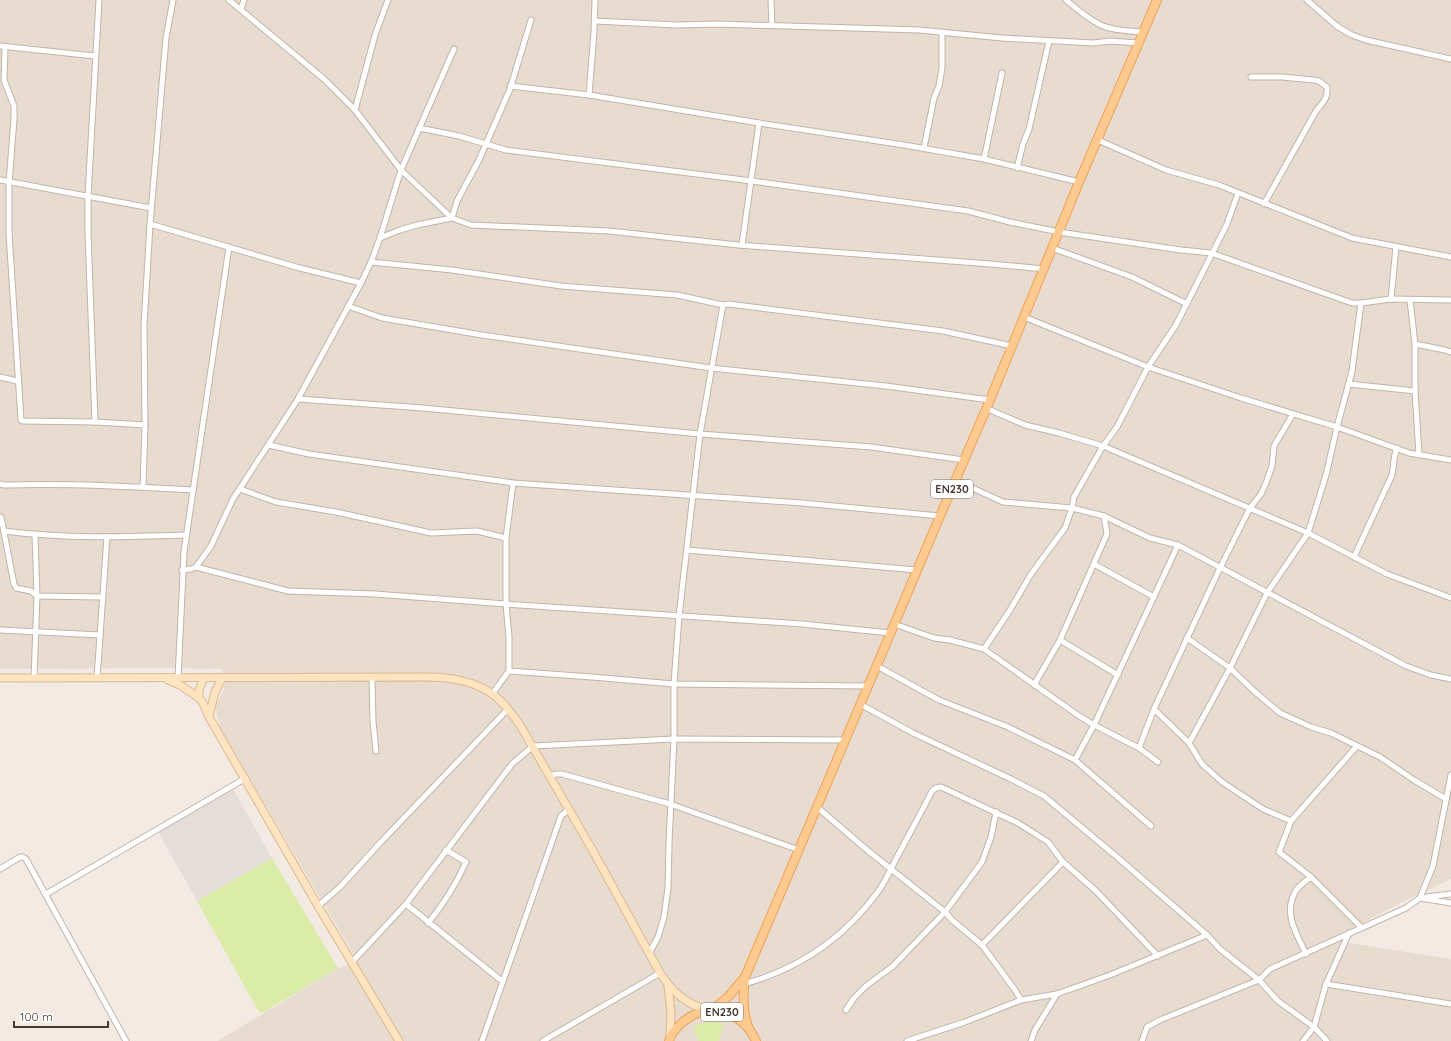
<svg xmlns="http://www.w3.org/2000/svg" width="1451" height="1041" font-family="Quicksand,sans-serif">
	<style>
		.residential { fill: #e8dcd0 }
		.industrial { fill: #e5ddd8 }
		.green { fill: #daeca7 }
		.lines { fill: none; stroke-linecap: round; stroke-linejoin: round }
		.street-casing { stroke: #c2b4a8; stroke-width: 7 }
		.secondary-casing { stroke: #dab890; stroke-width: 9 }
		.primary-casing { stroke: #eea256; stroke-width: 10 }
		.street { stroke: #fff; stroke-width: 5 }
		.secondary { stroke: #ffe4c1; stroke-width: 7 }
		.primary { stroke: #ffca90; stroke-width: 8 }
		.labels { text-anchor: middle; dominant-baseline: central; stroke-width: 4; stroke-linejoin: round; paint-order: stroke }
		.shield { fill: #fff; stroke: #7d7570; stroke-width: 1 }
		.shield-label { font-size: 11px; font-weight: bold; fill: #453a33 }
	</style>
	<rect width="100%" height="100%" fill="#f3ebe3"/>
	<polygon class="residential" points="0,0 1451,0 1451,879 1413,897 1341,934 1343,942 1451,959 1451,1041 218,1041 338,968 358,962 220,728 215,706 224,689 223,669 174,668 0,669"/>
	<polygon class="industrial" points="233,789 272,858 197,901 158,832"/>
	<g class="green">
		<polygon points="272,858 338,968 260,1014 197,901"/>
		<polygon points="707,1022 715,1022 724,1024 719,1041 699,1041 693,1026"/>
	</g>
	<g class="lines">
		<defs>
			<g id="street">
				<polyline points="229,0 324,79 355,110 401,170 422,190 452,218 471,225 609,231 738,245 991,264 1044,269"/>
				<polyline points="771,0 772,26"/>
				<path d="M1066,0C1077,9 1089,20 1103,26C1115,31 1130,31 1143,32"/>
				<polyline points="1307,0 1338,27 1352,35 1366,40 1451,59"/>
				<polyline points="241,9 244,0"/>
				<polyline points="595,21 676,25 717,24 919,30 1002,38 1093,43 1110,41 1138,43"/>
				<polyline points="0,46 95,56"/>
				<polyline points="5,47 4,80 14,106 14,119 9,183 9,233 21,420 23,421 95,422 145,425"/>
				<path d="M1251,77H1282L1314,80L1319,81L1327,87C1328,99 1323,102 1316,111L1264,204"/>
				<polyline points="510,86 589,95 759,123 904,145 984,159 1079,182"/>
				<polyline points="589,95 594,32 595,0"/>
				<polyline points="355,110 375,35 388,0"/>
				<polyline points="419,128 459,136 506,150 752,181 968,211 1010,222 1059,232 1181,250 1211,253 1352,303 1361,303 1391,299 1451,300"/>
				<polyline points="1098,140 1166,170 1219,185 1352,238 1451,257"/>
				<polyline points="924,148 934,98 939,86 942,68 942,32"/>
				<polyline points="984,159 1002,73"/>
				<polyline points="1017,168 1023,144 1029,129 1049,41"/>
				<polyline points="0,180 151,208"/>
				<polyline points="150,224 296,267 361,283"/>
				<polyline points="380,238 400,230 417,225 452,218 457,201 479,160 510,89 531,20"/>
				<polyline points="742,245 759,123"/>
				<polyline points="1052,248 1132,277 1187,304"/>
				<polyline points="371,262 452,270 561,286 677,295 723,305 729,304 943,331 1012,346"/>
				<polyline points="1391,299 1396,247"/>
				<polyline points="1410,300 1415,344 1415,391 1419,455"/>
				<polyline points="348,306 382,318 482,335 711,368 886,386 990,400"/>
				<polyline points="1024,317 1148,367 1241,398 1337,427 1409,453 1451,460"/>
				<polyline points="1415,344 1445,350 1451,352"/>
				<polyline points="0,377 17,381"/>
				<polyline points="1349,384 1415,391"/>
				<polyline points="298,399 423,408 700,434 871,447 964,460"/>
				<polyline points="986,408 1025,425 1059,433 1103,446 1308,533 1387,574 1451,598"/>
				<polyline points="95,422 88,233 88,196 99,0"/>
				<polyline points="269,445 309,454 513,483 802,503 940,516"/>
				<polyline points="955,480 1003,502 1072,508 1074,497 1103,446 1117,427 1148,367 1176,325 1227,224 1238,193"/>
				<path d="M0,484L4,485C67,483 130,486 193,490"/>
				<polyline points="143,487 145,425 144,326 150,224 166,38 173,0"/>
				<polyline points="240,489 276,502 336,512 431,533 477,531 506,538"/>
				<polyline points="1,517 14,584 16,588 31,591 37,596 102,597"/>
				<path d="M4,531C65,539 125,537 186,535"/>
				<polyline points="687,550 917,570"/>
				<path d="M1354,557L1392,475C1394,466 1393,458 1397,448"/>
				<polyline points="1094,564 1154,597"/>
				<polyline points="196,567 288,591 375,594 506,604 802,624 890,633"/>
				<polyline points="182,570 191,569 196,567 211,546 233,499 298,399 361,283 371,262 380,238 401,170 454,49"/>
				<polyline points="894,624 934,638 950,640 984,649 1079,716 1094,725 1139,748 1154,709 1220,568 1250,508 1261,494 1266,483 1272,466 1274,446 1293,414"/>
				<polyline points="0,630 100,635"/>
				<polyline points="1187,638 1230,668 1254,691 1280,713 1311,727 1331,733 1380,757 1414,780 1446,799"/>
				<polyline points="1060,640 1118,675"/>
				<polyline points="984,649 1010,610 1031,574 1065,528 1072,508 1104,516 1150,538 1178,545 1406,666 1431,675 1451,679"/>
				<polyline points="877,666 939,700 1008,727 1075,760 1094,725 1178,545"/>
				<polyline points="509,671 592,677 674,684 868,686"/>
				<polyline points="372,677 373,722 376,751"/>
				<polyline points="34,678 37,596 35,535"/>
				<polyline points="97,678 107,537"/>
				<polyline points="178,678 184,552 229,247"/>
				<polyline points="1034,685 1060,640 1107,534 1104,516"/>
				<polyline points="492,694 509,671 509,637 506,604 506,538 513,483"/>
				<polyline points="860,704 913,733 1011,779 1044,796 1117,857 1207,935 1220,949 1259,980 1278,1001 1314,1027 1327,1041"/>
				<polyline points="1154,709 1189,743 1202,764 1222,782 1263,809 1291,821"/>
				<polyline points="1189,743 1230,668 1267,593 1308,533 1326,475 1337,427 1352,371 1361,303"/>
				<polyline points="1357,746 1291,821 1279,852 1311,877 1361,927"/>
				<polyline points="1139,748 1158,762"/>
				<polyline points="1075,760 1151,826"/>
				<polyline points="550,776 556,774 562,774 670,804 799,850"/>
				<polyline points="817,807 867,850 945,912 952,920 982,945 1015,990 1021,1000"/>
				<polyline points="0,869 20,857 23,857 26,859 126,1041"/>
				<polyline points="46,894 246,778"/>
				<polyline points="1426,897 1451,894"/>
				<polyline points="1420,898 1451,903"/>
				<polyline points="406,904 502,981"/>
				<polyline points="318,906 340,887 380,843 508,709"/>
				<path d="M428,923C444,904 456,884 466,862L446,850"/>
				<polyline points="982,945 1063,862"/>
				<polyline points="650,952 658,937 664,917 668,888 669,843 674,739 674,684 679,616 700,434 723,305"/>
				<path d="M1306,954C1297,934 1283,914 1295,892C1298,886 1306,881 1311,877"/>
				<polyline points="352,962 406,904 512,764 533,746 674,739 845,740"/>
				<path d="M744,984C799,969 843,939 877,893C884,884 889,872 895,861C907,838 920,815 932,791L936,788L941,787L1018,823L1048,842L1063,862L1095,890L1158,956"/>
				<polyline points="1326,984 1451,1004"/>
				<polyline points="846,1010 854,998 866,986 893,966 945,912 982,862 991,837 996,812"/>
				<polyline points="482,1041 561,816 569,809"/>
				<polyline points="543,1041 660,973"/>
				<polyline points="907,1041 965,1022 1021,1000 1057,994 1110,975 1207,935"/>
				<polyline points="1031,1041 1035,1030 1057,994"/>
				<polyline points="1142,1041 1147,1027 1160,1020 1259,980 1270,969 1406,908 1420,898 1433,866 1451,775"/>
				<polyline points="1303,1041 1314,1027 1326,984 1349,933"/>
			</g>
			<g id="secondary">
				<path d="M0,678L426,677C448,677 473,681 491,693C503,701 512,714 520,725L593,851L660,973C674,994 685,1003 709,1011"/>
				<polyline points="168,680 180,685 199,698 203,703 209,717 318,906 399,1041"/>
				<polyline points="199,698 199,690 204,678"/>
				<polyline points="209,716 215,692 222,678"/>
				<polyline points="668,986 671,1013 670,1037"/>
			</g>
			<g id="primary">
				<polyline points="711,1011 729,996 745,977"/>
				<path d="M749,1029C742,1011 743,995 745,977L940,516L990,400L1079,182L1157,0"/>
				<path d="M669,1041C671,1034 678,1026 684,1021C709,1001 743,1012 756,1041"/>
			</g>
		</defs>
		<use href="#street" class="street-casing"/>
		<use href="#secondary" class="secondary-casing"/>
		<use href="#primary" class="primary-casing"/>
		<use href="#street" class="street"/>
		<use href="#secondary" class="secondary"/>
		<use href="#primary" class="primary"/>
	</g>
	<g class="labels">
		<g class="shield">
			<rect x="931" y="480" width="42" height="18" rx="3"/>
			<rect x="701" y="1003" width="42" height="18" rx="3"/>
		</g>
		<g class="shield-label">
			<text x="952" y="489">EN230</text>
			<text x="722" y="1012">EN230</text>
		</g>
	</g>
	<path d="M14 1021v6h94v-6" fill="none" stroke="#453a33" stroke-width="2"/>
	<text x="20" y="1021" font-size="12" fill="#453a33" stroke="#ffffff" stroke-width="3" paint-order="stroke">100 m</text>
</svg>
